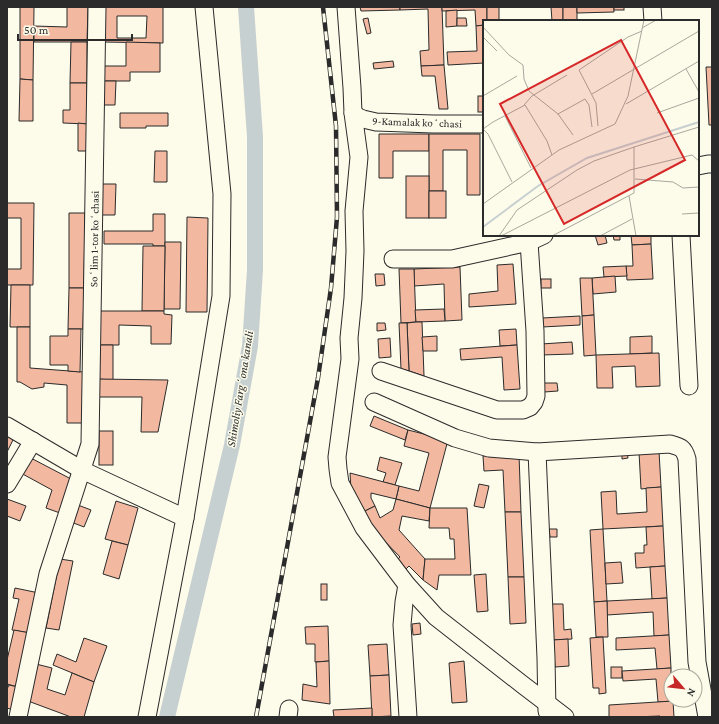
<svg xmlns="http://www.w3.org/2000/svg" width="719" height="724" font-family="'Crimson Pro',serif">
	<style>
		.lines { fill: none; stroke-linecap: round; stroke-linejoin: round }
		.canal { stroke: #c7d0d0; stroke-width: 16 }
		.building { fill: #f2b8a0; stroke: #2b2b2b; fill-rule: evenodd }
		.minor-casing { stroke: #2b2b2b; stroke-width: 19 }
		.minor { stroke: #fdfbea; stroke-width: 17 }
		.rail-casing { stroke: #2b2b2b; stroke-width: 4.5 }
		.rail { stroke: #fdfbea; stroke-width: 3; stroke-dasharray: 9; stroke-linecap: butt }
		.labels { text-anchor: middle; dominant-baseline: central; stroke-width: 3; stroke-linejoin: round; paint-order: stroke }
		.street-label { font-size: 11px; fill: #2b2b2b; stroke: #fdfbea }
		.water-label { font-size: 12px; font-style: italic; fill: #2b2b2b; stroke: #fdfbea }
		.inset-river { fill: none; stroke: #c7d0d0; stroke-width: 2 }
		.inset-road { fill: none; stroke: #a9a89e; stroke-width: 1 }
		.view { fill: #d62828; fill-opacity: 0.15; stroke: #d62828; stroke-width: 2 }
		.inset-edge { fill: none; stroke: #2b2b2b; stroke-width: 2 }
	</style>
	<rect width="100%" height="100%" fill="#fdfbea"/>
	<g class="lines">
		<polyline class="canal" points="167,717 232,445 250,346 255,270 255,137 246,7"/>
	</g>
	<g class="building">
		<polygon points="20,7 34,7 33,80 20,79"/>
		<polygon points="67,7 88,7 87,42 34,42 34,26 67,27"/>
		<path d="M103,7H163V43L103,42ZM117,16H147L146,38H117Z"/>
		<polygon points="360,7 400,7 400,10 361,11"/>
		<polygon points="400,7 442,7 444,65 421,66 420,51 429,50 428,9 400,10"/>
		<polygon points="442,7 487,7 487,21 484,21 484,25 476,26 475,10 442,11"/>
		<rect x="487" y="7" width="12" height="14"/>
		<polygon points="551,7 563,7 563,21 552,21"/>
		<rect x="563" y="7" width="14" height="14"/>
		<polygon points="577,7 614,7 614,12 577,13"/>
		<rect x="614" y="7" width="10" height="3"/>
		<polygon points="457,10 457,26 446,27 446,11"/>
		<polygon points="368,18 371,33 367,34 363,19"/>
		<polygon points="457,18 466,18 467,26 457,26"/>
		<polygon points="484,25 484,63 448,65 447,52 477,51 476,26"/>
		<polygon points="71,42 87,42 87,83 70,83"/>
		<polygon points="126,42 160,43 160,72 130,72 130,81 102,81 102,66 126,66"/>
		<polygon points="393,61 394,67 374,69 373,63"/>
		<polygon points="444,65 448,109 439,109 435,76 422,76 421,66"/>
		<polygon points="706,67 712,67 712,125 709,125"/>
		<polygon points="20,79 33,80 33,121 19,121"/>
		<polygon points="104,81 116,81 115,105 104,105"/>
		<polygon points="70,83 87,83 87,124 63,123 63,110 70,110"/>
		<rect x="478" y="96" width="6" height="16"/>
		<polygon points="120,113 168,113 168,126 146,126 146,128 120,128"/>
		<polygon points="78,123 87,124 87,151 78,151"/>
		<polygon points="379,134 429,134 429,151 393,151 393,178 379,178"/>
		<polygon points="429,134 480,134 480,195 467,195 467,150 443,150 443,191 429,191"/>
		<polygon points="155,151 167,151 167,182 154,182"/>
		<rect x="406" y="176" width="23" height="42"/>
		<polygon points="99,184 116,184 115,215 99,215"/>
		<rect x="429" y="191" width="17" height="27"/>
		<polygon points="7,203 34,203 33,285 7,285 7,269 21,269 21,218 7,218"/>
		<polygon points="69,213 85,213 84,288 69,288"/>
		<polygon points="153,214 165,214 165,246 153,246 153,244 104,244 104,231 153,231"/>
		<polygon points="187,217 208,218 207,312 186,312"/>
		<polygon points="595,235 605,235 607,243 598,245"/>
		<polygon points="613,235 620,235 620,240 614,240"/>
		<polygon points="631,235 651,235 651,244 632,245"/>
		<polygon points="165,242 181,242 180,309 164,309"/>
		<polygon points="651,244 653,279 627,280 626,266 633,266 632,245"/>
		<polygon points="143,246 165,246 164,311 142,311"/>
		<polygon points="513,264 516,304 469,307 469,294 498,291 497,265"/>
		<polygon points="626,266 627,276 604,277 603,267"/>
		<polygon points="460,267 462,320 445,321 444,284 414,286 414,269"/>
		<polygon points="399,269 414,269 416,322 401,323"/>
		<polygon points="375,274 384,274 385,285 376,286"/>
		<polygon points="615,276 616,292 593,294 592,278"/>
		<polygon points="580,278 592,278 594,315 582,316"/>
		<rect x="541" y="279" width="10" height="9"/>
		<polygon points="11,285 30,285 30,327 10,327"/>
		<polygon points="69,288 84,288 83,329 68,329"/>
		<polygon points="444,309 445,321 416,322 415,310"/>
		<polygon points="97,311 164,311 164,314 172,315 171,344 151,344 151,326 119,325 119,345 97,345"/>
		<polygon points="594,315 596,355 584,356 582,316"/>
		<polygon points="580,316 580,325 542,327 542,318"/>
		<polygon points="416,322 422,322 424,376 409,371 407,323"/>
		<polygon points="377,323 385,323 386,330 377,331"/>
		<polygon points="399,323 407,323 409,371 401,369"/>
		<polygon points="17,327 30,327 30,368 83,372 83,423 67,423 67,385 44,383 44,387 32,389 20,382 17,382"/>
		<polygon points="68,329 81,329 80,372 68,371 68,365 50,365 50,336 68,336"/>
		<polygon points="516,329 517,345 500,346 499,330"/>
		<polygon points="437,336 437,351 423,351 422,337"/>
		<polygon points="652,336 652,353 630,354 630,337"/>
		<polygon points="390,338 391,357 379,358 378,339"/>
		<polygon points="572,342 573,354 541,355 541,344"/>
		<polygon points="97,345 113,345 113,380 97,379"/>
		<polygon points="517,345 520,389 504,390 502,357 461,360 460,349"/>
		<polygon points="659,353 660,386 636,387 635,366 612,367 613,388 597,388 596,355"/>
		<polygon points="97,379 168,380 158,432 141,432 142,397 97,397"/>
		<polygon points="544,383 557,383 558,391 544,392"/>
		<polygon points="374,416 408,430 405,440 370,426"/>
		<polygon points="408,430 448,440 430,508 396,499 399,486 419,491 429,453 404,446"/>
		<rect x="99" y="431" width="14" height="34"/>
		<polygon points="7,434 14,438 7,452"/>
		<polygon points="627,451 628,458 622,459 622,452"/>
		<polygon points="659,451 661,487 641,489 639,452"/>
		<polygon points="519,454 521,512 505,512 503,470 484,471 483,456"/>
		<polygon points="27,456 71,479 60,513 46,508 52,490 19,472"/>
		<polygon points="380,457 402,463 395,485 383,482 386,473 377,470"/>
		<polygon points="350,473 399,486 396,499 371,493 371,498 375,506 361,513 351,490"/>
		<polygon points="479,484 489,486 484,508 474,506"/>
		<polygon points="661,487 663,526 603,529 601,492 616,491 617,514 647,512 646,488"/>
		<polygon points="7,499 26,506 20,521 7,516"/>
		<polygon points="396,499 430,508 429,521 402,516 399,530 425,559 423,580 409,566 406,569 397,560 400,557 372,528 361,513 375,506 380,518 393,510"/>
		<polygon points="116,501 138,508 128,545 105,539"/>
		<polygon points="78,505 91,510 84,527 71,522"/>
		<polygon points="430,508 467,508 471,575 439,575 437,590 423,580 425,559 455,559 454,539 450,539 449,528 429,528"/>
		<polygon points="505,512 521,512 524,577 508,577"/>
		<polygon points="663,526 665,566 636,568 635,553 644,553 644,545 647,545 646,527"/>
		<polygon points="549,529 557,529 557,537 550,537"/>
		<polygon points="603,529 607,601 594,602 590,530"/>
		<polygon points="112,541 128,545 119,579 103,574"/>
		<polygon points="60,559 73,561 59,630 46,628"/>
		<polygon points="621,562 623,583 606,584 605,563"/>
		<polygon points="665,566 667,598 652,599 650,567"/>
		<polygon points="486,574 488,611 477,612 474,575"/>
		<polygon points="508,577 524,577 526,623 510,624"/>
		<rect x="321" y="584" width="6" height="16"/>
		<polygon points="15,588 39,593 30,633 12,630 19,599 13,598"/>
		<polygon points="667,598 669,635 654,636 653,612 607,615 607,601"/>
		<polygon points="607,601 608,637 596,637 594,602"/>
		<polygon points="552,604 563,604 564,630 571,629 572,639 553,640"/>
		<polygon points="420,623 421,634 413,635 412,624"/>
		<polygon points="328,626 329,661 315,662 315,644 306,644 305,627"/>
		<polygon points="14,630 30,633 18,687 7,684 7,660"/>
		<polygon points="669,635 671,668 657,669 655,648 616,650 616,638"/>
		<polygon points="603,637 606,693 599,694 599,688 593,688 590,638"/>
		<polygon points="84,638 107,646 94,682 53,665 57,654 76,662"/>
		<polygon points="568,639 569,666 555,667 553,640"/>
		<polygon points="387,644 389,675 370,676 368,645"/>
		<polygon points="329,661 330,704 302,700 303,684 317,687 316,662"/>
		<polygon points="464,661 467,702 452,703 449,663"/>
		<polygon points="36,664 52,668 47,689 65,695 72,673 94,682 84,717 71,717 28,701"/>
		<rect x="611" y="667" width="11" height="11"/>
		<polygon points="671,668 671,700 673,700 673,701 658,702 656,679 623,681 622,671"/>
		<polygon points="389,675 391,716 372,717 370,676"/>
		<polygon points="9,685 18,687 13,710 7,708 7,689"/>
		<polygon points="673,701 674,717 660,717 660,716 634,717 609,717 609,705"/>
		<polygon points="372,708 372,717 334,717 333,710"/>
	</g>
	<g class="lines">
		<defs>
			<g id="minor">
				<polyline points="346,7 352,88 353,113 359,157 354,211 355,251 353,298 349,338 350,359 337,457 338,469 340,483 364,528 407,585 436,617 523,685 565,717"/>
				<polyline points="652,7 653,21"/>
				<polyline points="353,113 358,117 363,119 376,122 433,124 484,124"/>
				<polyline points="698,166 708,164 712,164"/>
				<polyline points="681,235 689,386"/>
				<polyline points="393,259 452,259 529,242 544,235"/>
				<polyline points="381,371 497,410 523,410 530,407 534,402 536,396 535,331 529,242"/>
				<path d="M374,402L455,438L489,448L537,452L670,444C681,447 684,448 687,459L697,662L707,717"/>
				<polyline points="7,426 82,470 185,518 147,717"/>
				<polyline points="537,452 546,658 547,711"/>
				<polyline points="7,484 33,441"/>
				<polyline points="185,518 221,296 222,194 204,7"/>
				<polyline points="407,585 404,602 402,625 408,717"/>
				<polyline points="18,717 48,574 90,444 97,7"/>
				<polyline points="288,717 289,709"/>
			</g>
		</defs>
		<use href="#minor" class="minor-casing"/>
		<use href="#minor" class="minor"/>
		<defs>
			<polyline id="rail" points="256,717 318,378 331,288 337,217 336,126 323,7"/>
		</defs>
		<use href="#rail" class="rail-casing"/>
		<use href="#rail" class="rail"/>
	</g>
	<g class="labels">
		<g class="street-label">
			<text transform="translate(417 122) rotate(2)">9-Kamalak koʻchasi</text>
			<text transform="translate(94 239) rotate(-89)">Soʻlim 1-tor koʻchasi</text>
		</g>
		<g class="water-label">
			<text transform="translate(240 389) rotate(-81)">Shimoliy Fargʻona kanali</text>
		</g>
	</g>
	<g transform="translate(483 20)">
		<rect width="216" height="216" fill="#fdfbea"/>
		<path class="inset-river" d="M0,207L55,166L104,138L216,102"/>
		<path class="inset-road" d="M0,7L26,35L40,45L41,59L46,71L75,94L90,115M159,8L173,0M0,17L14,31M203,49L216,72M109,74L216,11M0,76L34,56M143,84L216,41M41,85L49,76L84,55M174,93L216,78M75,94L102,79L106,85L109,107M22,96L48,148M115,106L113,83L96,50L145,17L159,11M152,159L190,162L200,168L216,167M29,162L5,114L0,109L10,102L42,85L64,121L69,135M146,176L153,216M0,184L76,130L132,104L145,76L161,0M199,194L216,193M16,216L34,190L94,150L111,141L151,127M18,216L147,150L209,135L216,141M69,216L151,173V127L216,107M117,216L149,199"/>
		<path class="view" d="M138,20L202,140L81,204L17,84Z"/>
		<rect width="216" height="216" class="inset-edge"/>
	</g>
	<rect width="719" height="724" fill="none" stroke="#2b2b2b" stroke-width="16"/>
	<g transform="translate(683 688) rotate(118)"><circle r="19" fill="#fdfbea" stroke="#a9a89e"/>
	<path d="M0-3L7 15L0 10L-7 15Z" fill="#c62828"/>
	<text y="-6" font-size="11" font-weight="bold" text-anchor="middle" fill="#2b2b2b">N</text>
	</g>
	<path d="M18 34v6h114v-6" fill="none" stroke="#2b2b2b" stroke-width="2"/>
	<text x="24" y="34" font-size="12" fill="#2b2b2b" stroke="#fdfbea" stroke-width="3" paint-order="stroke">50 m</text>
</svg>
